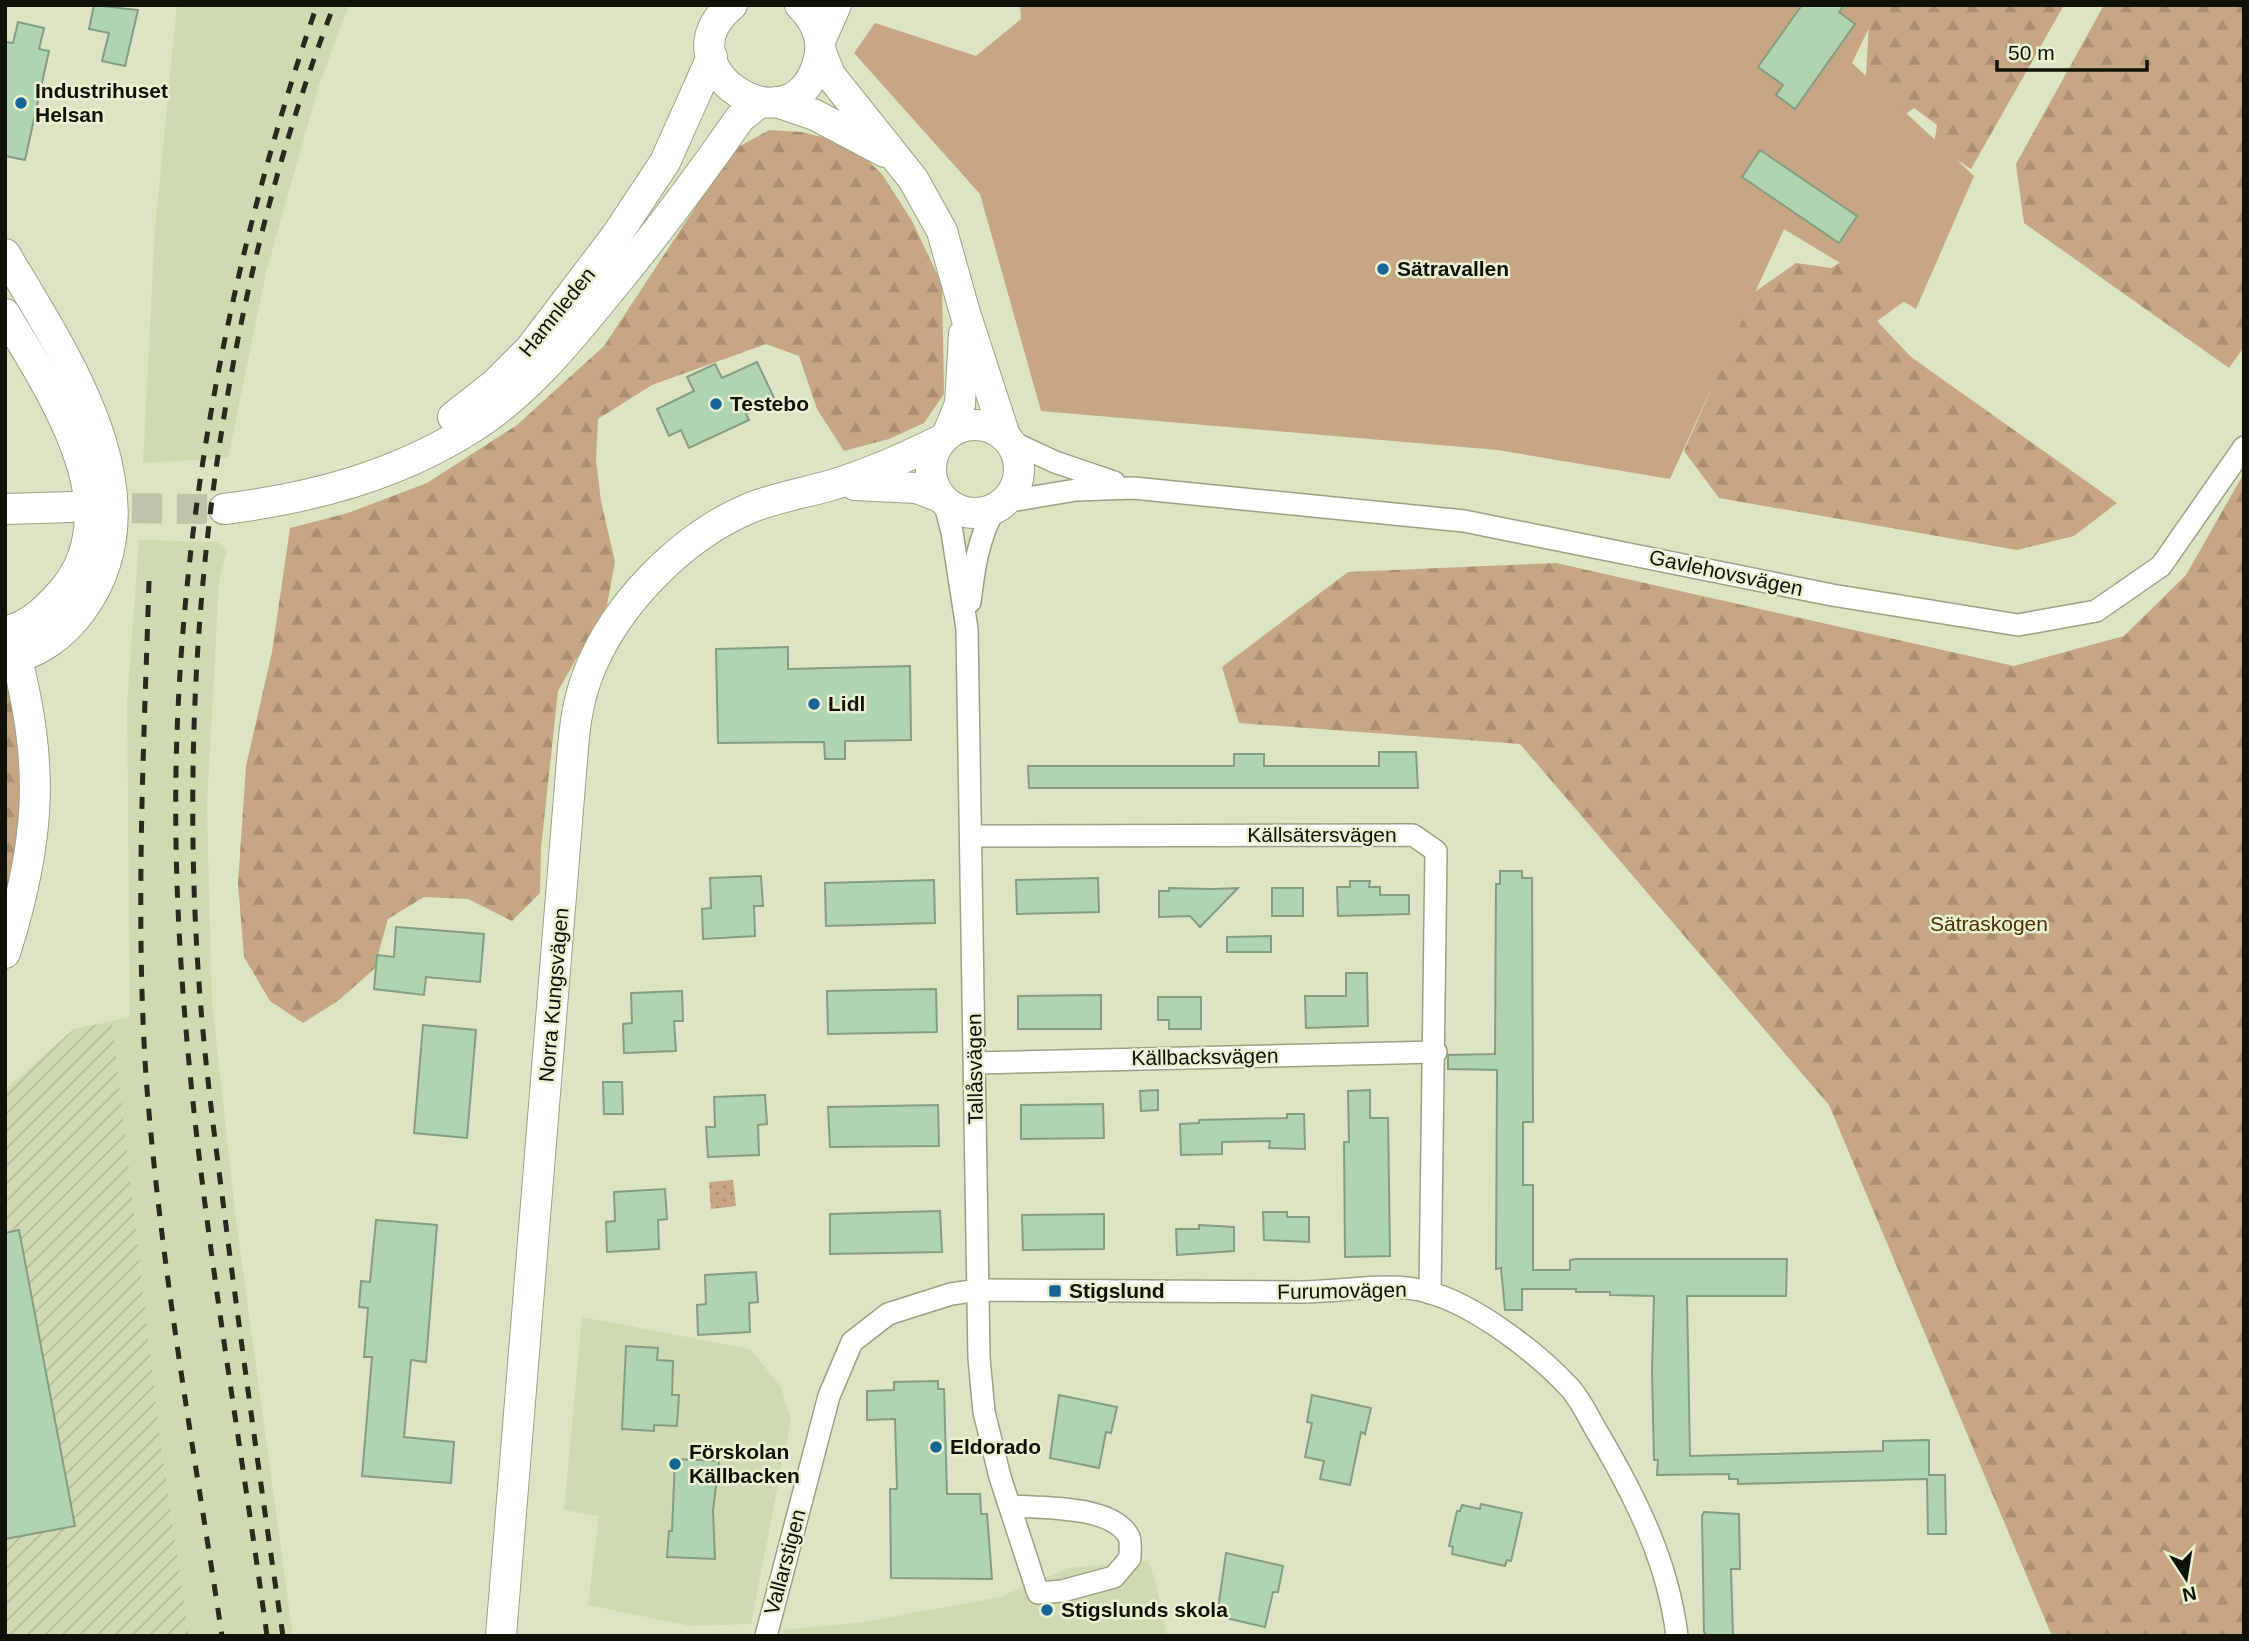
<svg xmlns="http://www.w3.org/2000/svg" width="2249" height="1641" font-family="Arial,sans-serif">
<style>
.built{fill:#d0dab2}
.industrial{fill:url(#industrial-furrows)}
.green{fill:url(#green-dots)}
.forest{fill:url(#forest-firs)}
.pitch{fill:#c6a684}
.building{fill:#b1d4b0;stroke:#859d84;stroke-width:2}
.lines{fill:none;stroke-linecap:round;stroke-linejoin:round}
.secondary-tunnel{stroke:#bdc4a7;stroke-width:30;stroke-dasharray:30 15;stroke-linecap:butt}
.street-casing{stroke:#9aa282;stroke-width:24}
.secondary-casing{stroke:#9aa282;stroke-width:32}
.street{stroke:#fff;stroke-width:21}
.secondary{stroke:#fff;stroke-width:30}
.rail{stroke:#272a1d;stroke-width:5;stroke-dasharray:12 12;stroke-linecap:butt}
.poi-dot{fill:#196497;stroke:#e9f1d0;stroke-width:2.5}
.labels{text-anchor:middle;stroke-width:5;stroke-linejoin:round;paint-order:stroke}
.poi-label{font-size:21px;font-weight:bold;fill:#101207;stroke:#e9f1d0;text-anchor:start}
.street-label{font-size:21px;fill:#101207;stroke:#e9f1d0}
.park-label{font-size:21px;fill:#4c2c00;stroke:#e9f1d0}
</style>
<defs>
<pattern id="industrial-furrows" width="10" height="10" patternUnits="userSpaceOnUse" patternTransform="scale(1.75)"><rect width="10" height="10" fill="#d0dab2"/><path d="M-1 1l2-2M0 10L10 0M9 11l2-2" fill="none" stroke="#b2ba98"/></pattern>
<pattern id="green-dots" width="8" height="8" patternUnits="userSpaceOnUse" patternTransform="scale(1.75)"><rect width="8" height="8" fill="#c6a684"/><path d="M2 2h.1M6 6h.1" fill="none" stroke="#a98e70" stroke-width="1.8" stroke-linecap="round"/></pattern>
<pattern id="forest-firs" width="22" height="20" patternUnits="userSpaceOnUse" patternTransform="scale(1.75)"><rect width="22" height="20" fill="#c6a684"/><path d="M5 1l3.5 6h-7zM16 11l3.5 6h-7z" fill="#a98e70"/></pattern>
</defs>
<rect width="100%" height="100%" fill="#dce4c3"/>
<g class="built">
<path d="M 177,5 L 349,5 L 319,85 L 266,273 L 228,458 L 143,463 L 155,227 Z"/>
<path d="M 139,540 L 217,542 L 227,551 L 219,582 L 207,806 L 212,1002 L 236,1220 L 293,1636 L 189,1636 L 159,1431 L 112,1021 L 130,1017 L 127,703 Z"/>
<path d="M 582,1317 L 750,1349 L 781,1387 L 791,1419 L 751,1624 L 691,1626 L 588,1605 L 599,1516 L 564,1510 Z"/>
<path d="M 1148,1561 L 1155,1580 L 1167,1636 L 783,1636 L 783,1630 L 864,1622 L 1000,1597 L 1068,1568 Z"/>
</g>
<path class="industrial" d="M 112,1021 L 159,1431 L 189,1636 L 5,1636 L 5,1090 L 74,1029 Z"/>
<path class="green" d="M 733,1180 L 736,1206 L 711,1209 L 709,1182 Z"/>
<g class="forest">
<path d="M 1870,5 L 2064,5 L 1971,169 L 1934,145 L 1937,125 L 1914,108 L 1903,116 L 1865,93 Z"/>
<path d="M 2104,5 L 2244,5 L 2244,347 L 2229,368 L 2024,223 L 2016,164 Z"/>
<path d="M 769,130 L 802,132 L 850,144 L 882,174 L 912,221 L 942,284 L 944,394 L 924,423 L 889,439 L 844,451 L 817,409 L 799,356 L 766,344 L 652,385 L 598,419 L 596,460 L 601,501 L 615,562 L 607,605 L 558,691 L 541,848 L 540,893 L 512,921 L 468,899 L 424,897 L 388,919 L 374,969 L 339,1000 L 303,1023 L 270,1001 L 244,957 L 238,883 L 246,766 L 272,652 L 290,528 L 348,513 L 427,483 L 517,425 L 604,346 L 733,150 Z"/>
<path d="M 1880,238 L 1913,295 L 1877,321 L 1911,357 L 2117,503 L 2074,536 L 2017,550 L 1719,498 L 1684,451 L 1710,392 L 1694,382 L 1732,308 L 1796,263 L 1831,268 Z"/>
<path d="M 2244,473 L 2244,1636 L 2052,1636 L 1829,1105 L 1520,744 L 1239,723 L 1222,667 L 1348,572 L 1556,563 L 2014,666 L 2124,636 L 2186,575 Z"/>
<path d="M 5,688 L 16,695 L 27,813 L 5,926 Z"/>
</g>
<path class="pitch" d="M 1020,5 L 1880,5 L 1852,63 L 1974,176 L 1916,309 L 1784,229 L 1670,479 L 1498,450 L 1041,411 L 980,194 L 854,53 L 875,23 L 976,56 L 1021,19 Z"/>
<g class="building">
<path d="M 94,5 L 138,10 L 125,66 L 102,61 L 109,33 L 89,29 Z"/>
<path d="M 1802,5 L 1844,5 L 1839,12 L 1855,24 L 1795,109 L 1776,95 L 1783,85 L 1758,67 Z"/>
<path d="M 18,22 L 44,28 L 39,49 L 49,51 L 25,160 L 5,156 L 5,42 L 13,43 Z"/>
<path d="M 1760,150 L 1857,216 L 1839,243 L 1742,177 Z"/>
<path d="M 757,362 L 775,400 L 746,414 L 749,420 L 689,448 L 681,430 L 669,436 L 657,409 L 694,391 L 687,377 L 715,364 L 722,378 Z"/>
<path d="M 788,647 L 788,669 L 910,666 L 911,740 L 845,741 L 845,759 L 825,759 L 824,742 L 718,743 L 716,649 Z"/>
<path d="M 1379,752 L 1416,752 L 1418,788 L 1029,788 L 1028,766 L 1234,766 L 1234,754 L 1264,754 L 1264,766 L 1379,766 Z"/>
<path d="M 1500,871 L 1522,871 L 1522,878 L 1532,878 L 1533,1122 L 1523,1122 L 1523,1185 L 1533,1185 L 1533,1270 L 1570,1270 L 1570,1260 L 1576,1259 L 1787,1259 L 1786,1296 L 1687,1296 L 1690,1456 L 1883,1451 L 1883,1441 L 1929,1440 L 1929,1475 L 1945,1475 L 1946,1534 L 1928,1534 L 1927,1479 L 1738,1484 L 1738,1479 L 1729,1479 L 1729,1474 L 1657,1475 L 1658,1460 L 1654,1460 L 1652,1371 L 1654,1296 L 1610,1295 L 1610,1292 L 1576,1292 L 1576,1289 L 1522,1289 L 1522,1310 L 1505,1310 L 1501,1268 L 1496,1269 L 1497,1070 L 1448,1069 L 1448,1055 L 1495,1054 L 1496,884 L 1500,884 Z"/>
<path d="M 761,876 L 763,906 L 754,906 L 755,936 L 703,939 L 702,909 L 711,908 L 710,878 Z"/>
<path d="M 1098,878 L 1099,912 L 1017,914 L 1016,880 Z"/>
<path d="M 934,880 L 935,923 L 826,926 L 825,883 Z"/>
<path d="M 1350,881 L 1370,881 L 1369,887 L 1380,887 L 1380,895 L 1409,895 L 1409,914 L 1338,916 L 1337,887 L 1350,887 Z"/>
<path d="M 1169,888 L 1212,889 L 1238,888 L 1200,927 L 1190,916 L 1159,917 L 1159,891 L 1169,891 Z"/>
<rect x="1272" y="888" width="31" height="28"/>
<path d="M 396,927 L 484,934 L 480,982 L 426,977 L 424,995 L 374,989 L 377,955 L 394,957 Z"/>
<path d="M 1271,936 L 1271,952 L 1227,952 L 1227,937 Z"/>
<path d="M 1346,973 L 1367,973 L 1368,1026 L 1306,1028 L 1305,996 L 1346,996 Z"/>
<path d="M 936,989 L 937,1032 L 828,1034 L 827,991 Z"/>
<path d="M 682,991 L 683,1021 L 674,1021 L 676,1051 L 624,1053 L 623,1024 L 632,1023 L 631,993 Z"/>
<path d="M 1101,995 L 1101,1029 L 1018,1029 L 1018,996 Z"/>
<path d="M 1158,997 L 1201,997 L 1201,1029 L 1169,1029 L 1169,1020 L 1158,1020 Z"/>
<path d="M 423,1025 L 476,1030 L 467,1138 L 414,1133 Z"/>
<path d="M 603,1082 L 622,1082 L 623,1114 L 604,1114 Z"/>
<path d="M 1158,1090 L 1158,1110 L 1141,1111 L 1140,1091 Z"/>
<path d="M 1370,1090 L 1370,1118 L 1388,1118 L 1390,1256 L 1345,1257 L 1344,1142 L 1349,1142 L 1348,1091 Z"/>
<path d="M 765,1095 L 767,1124 L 758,1125 L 759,1155 L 708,1157 L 706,1127 L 715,1127 L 714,1097 Z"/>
<path d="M 1103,1104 L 1104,1138 L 1021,1139 L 1021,1105 Z"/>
<path d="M 938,1105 L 939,1146 L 830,1147 L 828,1107 Z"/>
<path d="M 1287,1114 L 1304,1114 L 1305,1149 L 1269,1148 L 1270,1141 L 1222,1142 L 1222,1154 L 1181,1155 L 1180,1124 L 1199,1123 L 1199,1120 L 1287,1118 Z"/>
<path d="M 665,1189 L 667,1219 L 658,1220 L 659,1249 L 607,1252 L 606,1222 L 615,1221 L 614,1192 Z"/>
<path d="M 940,1211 L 942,1252 L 830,1254 L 830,1214 Z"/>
<path d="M 1263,1212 L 1287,1212 L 1287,1217 L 1309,1217 L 1309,1242 L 1264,1240 Z"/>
<path d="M 1104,1214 L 1104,1249 L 1023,1250 L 1022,1215 Z"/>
<path d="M 376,1220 L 437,1225 L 426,1362 L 411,1360 L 404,1437 L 454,1442 L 451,1483 L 362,1476 L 372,1357 L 364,1357 L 368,1308 L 359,1307 L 361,1281 L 370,1282 Z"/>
<path d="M 1199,1225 L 1234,1227 L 1234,1251 L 1177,1255 L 1176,1229 L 1199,1229 Z"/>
<path d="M 19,1230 L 75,1526 L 5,1539 L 5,1233 Z"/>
<path d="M 756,1272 L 758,1302 L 749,1303 L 750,1332 L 698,1335 L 697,1305 L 706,1304 L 705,1275 Z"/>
<path d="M 626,1346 L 658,1348 L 657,1360 L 673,1361 L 672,1395 L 679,1395 L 677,1426 L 654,1425 L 654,1431 L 622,1429 Z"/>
<path d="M 938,1381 L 938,1389 L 944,1389 L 947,1494 L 980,1494 L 981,1514 L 987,1514 L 992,1579 L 891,1578 L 890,1489 L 897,1489 L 895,1419 L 867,1420 L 867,1391 L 894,1390 L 894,1382 Z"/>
<path d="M 1059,1395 L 1117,1407 L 1111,1433 L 1106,1432 L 1099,1468 L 1050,1458 Z"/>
<path d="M 1312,1395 L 1371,1408 L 1365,1434 L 1361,1432 L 1350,1485 L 1320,1479 L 1324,1461 L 1305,1457 L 1312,1423 L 1307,1422 Z"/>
<path d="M 675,1459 L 719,1461 L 713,1511 L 715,1559 L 667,1557 L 669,1531 L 672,1531 Z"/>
<path d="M 1481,1504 L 1522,1513 L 1511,1561 L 1507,1560 L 1505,1566 L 1452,1554 L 1453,1547 L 1449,1546 L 1457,1511 L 1460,1511 L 1462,1505 L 1480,1509 Z"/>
<path d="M 1704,1512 L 1739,1514 L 1740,1569 L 1731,1569 L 1733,1636 L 1707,1636 L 1704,1632 L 1702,1516 Z"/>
<path d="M 1226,1553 L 1283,1566 L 1278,1592 L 1273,1592 L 1265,1627 L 1217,1616 Z"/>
</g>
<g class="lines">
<path class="secondary-tunnel" d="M 87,508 L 224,509"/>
<g class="street-casing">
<g id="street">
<path d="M 1010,441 L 1055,462 L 1114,482"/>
<path d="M 944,501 L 952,532 L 967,629 L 979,1358 L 984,1412 L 1000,1477 L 1038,1593 L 1062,1591 L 1114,1577 L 1130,1558 C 1130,1552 1131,1542 1129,1537 C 1113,1505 1041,1508 1011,1506"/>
<path d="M 1004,502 L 1076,490 L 1133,488 L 1464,521 L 1832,595 L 2018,625 L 2096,611 L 2161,566 L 2244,447"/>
<path d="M 970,602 C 974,568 978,539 995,508"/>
<path d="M 971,836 L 1413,835 L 1436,851 L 1430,1293"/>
<path d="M 975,1063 L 1436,1052"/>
<path d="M 766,1636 L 829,1396 L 852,1342 L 888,1314 L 951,1294 L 979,1290 C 1086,1290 1194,1291 1302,1292 C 1344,1292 1387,1281 1428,1292 C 1475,1305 1535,1351 1568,1386 C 1581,1399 1589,1419 1599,1435 C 1636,1498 1668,1562 1677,1636"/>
</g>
</g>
<g class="secondary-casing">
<g id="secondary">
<path d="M 732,5 C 655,67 796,158 819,58 C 824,38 814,19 800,5"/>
<path d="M 820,41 L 836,5"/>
<path d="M 821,52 L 830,75 L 913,179 L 942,231 L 965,313 L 1005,436"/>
<path d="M 777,102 L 815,115 L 885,152"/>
<path d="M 5,254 C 63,352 163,496 83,608 C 64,635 37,655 5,660"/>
<path d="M 5,314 C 49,389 135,510 61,593 C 45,611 29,626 5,632"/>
<path d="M 453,417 L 495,384 L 530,349 L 616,236 L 665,162 L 712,57"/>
<circle cx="975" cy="469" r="44"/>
<path d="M 948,433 L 960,404 L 964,334"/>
<path d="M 855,485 L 917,488 L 940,497"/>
<path d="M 5,509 L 72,507"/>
<path d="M 224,509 C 312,498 395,476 470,429 C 523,396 563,348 602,300 C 651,241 697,180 740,118 L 759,103"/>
<path d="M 5,953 C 42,837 45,758 12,641"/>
<path d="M 501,1636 L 572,760 C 574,732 577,704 587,677 C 613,606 681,537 750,508 C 777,497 805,493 832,485 C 871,473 905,458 941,440"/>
</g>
</g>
<use href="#street" class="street"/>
<use href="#secondary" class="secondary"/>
<g class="rail">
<path d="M 149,581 C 144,746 135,911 146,1076 C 160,1263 194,1450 222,1636"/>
<path d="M 267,1636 C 228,1349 171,1060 176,770 C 181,510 232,250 317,5"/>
<path d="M 283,1636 C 264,1510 247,1384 230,1257 C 218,1161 204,1065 198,968 C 177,650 218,304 334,5"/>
</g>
</g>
<g class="poi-dot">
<circle cx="21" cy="103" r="7"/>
<circle cx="1383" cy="269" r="7"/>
<circle cx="716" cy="404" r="7"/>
<circle cx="814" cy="704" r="7"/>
<rect x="1048" y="1284" width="14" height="14" rx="3.5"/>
<circle cx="936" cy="1447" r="7"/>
<circle cx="675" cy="1464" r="7"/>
<circle cx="1047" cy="1610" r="7"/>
</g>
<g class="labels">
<g class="poi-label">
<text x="35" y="98">Industrihuset<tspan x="35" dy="24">Helsan</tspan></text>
<text x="1397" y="276">Sätravallen</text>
<text x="730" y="411">Testebo</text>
<text x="828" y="711">Lidl</text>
<text x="1069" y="1298">Stigslund</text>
<text x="950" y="1454">Eldorado</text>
<text x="689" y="1459">Förskolan<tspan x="689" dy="24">Källbacken</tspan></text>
<text x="1061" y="1617">Stigslunds skola</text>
</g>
<g class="street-label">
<text transform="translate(557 312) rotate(-51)" y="7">Hamnleden</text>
<text transform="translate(1726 573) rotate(12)" y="7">Gavlehovsvägen</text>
<text x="1322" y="842">Källsätersvägen</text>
<text transform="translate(554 995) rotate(-85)" y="7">Norra Kungsvägen</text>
<text transform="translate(1205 1057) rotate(-1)" y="7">Källbacksvägen</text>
<text transform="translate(975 1069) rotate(-91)" y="7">Tallåsvägen</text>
<text transform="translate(1342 1291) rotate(-1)" y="7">Furumovägen</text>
<text transform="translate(785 1562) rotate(-75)" y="7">Vallarstigen</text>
</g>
<g class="park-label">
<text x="1989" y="931">Sätraskogen</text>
</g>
</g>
<rect width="2249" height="1641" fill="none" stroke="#101207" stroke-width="14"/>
<g transform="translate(2186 1578) rotate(168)" stroke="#e9f1d0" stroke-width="5" paint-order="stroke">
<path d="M0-5L12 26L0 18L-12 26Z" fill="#101207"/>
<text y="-10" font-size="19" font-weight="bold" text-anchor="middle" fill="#101207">N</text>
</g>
<path d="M1997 60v10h150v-10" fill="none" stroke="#101207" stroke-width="3.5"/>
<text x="2008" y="60" font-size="21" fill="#101207" stroke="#e9f1d0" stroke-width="5" paint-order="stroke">50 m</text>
</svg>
